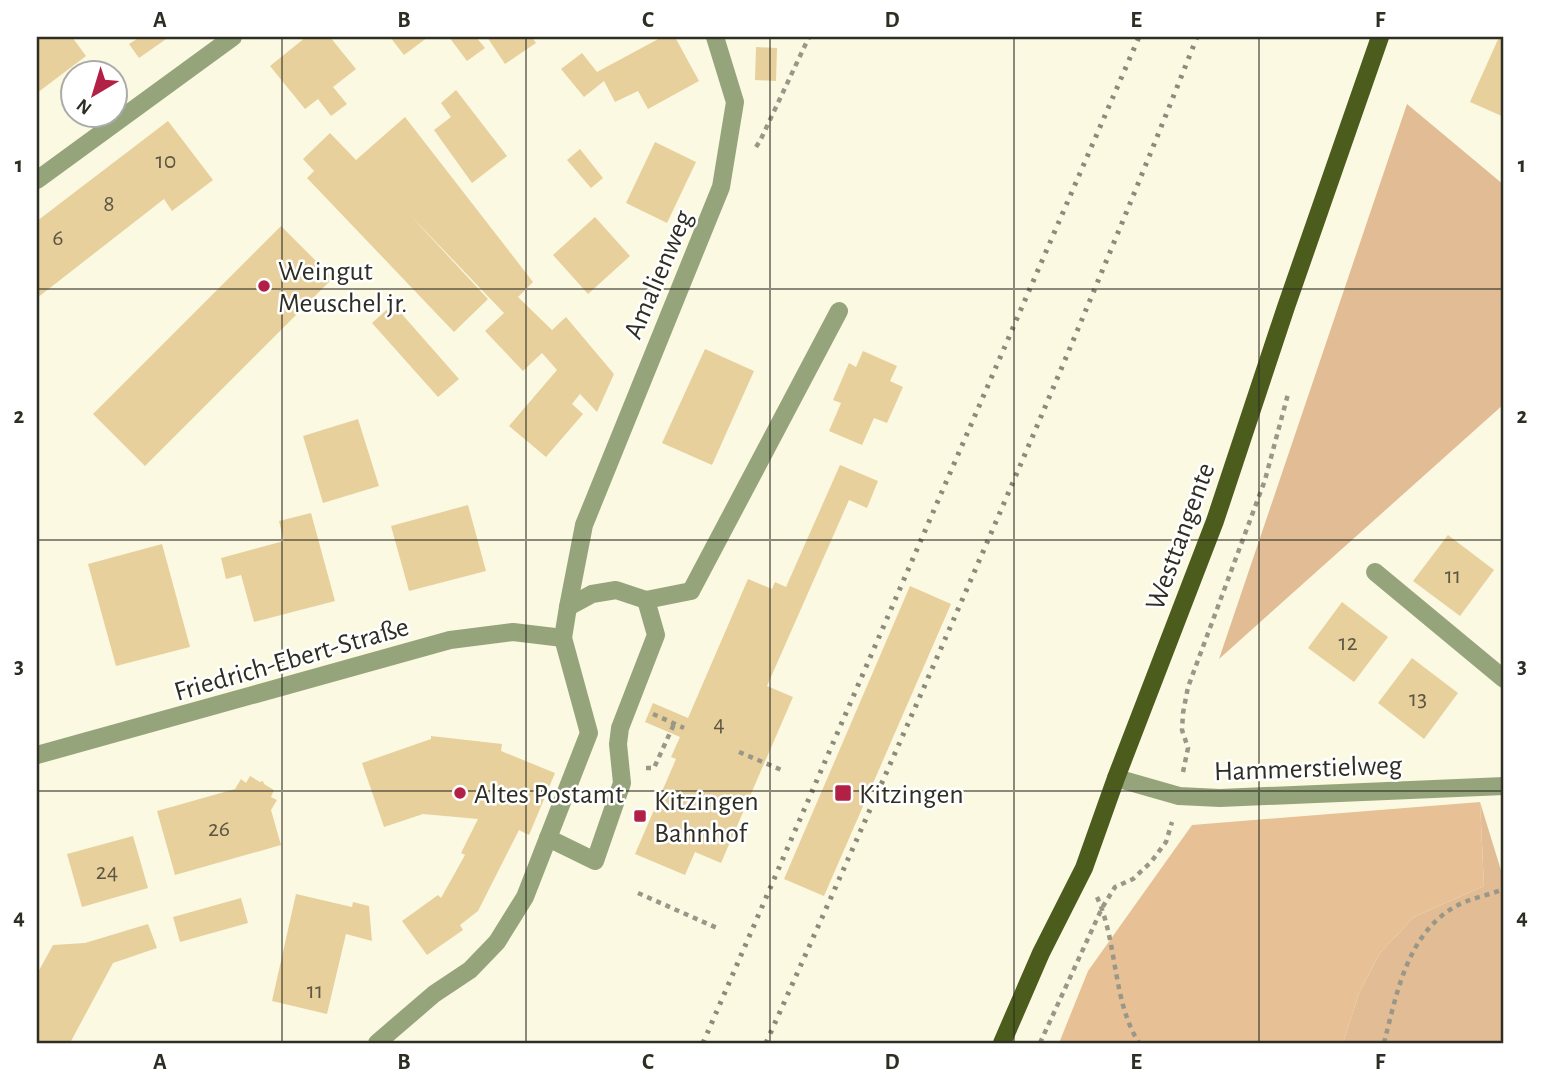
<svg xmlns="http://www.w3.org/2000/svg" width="1541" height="1080" font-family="'Alegreya Sans',sans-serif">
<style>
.green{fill:#e1bc95}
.forest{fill:#e8c096}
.building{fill:#e8d09d}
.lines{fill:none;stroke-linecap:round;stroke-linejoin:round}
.path{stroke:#999888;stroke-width:4.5;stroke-dasharray:5 5;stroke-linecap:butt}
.minor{stroke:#96a47b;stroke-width:18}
.major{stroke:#4b5c1d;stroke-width:18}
.rail{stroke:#8c8b7b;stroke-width:5;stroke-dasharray:3.5 7;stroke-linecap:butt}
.grid{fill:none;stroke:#2e2e25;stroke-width:2;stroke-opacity:0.55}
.poi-dot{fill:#b22046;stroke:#fff;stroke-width:2.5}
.labels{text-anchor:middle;stroke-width:5;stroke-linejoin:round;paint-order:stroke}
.number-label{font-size:24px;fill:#5c5643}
.poi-label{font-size:28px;fill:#2e2e25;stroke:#fff;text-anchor:start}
.street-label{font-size:28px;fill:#2e2e25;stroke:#fff}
.neatline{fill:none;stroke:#2e2e25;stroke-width:2.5}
.grid-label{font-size:23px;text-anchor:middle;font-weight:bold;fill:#2e2e25}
</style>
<rect width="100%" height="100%" fill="#fbf9e2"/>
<g class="green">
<path d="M 1407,104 L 1504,185 L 1504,404 L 1219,659 Z"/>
<path d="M 1480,802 L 1504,880 L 1504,1043 L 1343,1043 L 1359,993 L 1380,953 L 1414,917 L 1484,886 Z"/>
</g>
<path class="forest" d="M 1480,802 L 1484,886 L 1414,917 L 1380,953 L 1359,993 L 1343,1043 L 1059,1043 L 1088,971 L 1192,825 Z"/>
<g class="building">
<path d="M 37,37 L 72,37 L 86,56 L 37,93 Z"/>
<path d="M 140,37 L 169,37 L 139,58 L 129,44 Z"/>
<path d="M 306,37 L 330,37 L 356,69 L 333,87 L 347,104 L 331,116 L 318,99 L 305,109 L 270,66 Z"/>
<path d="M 390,37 L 428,37 L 404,55 Z"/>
<path d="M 449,37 L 476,37 L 485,48 L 467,61 Z"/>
<path d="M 487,37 L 532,37 L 536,43 L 505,64 Z"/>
<path d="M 662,37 L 675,37 L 699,81 L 648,109 L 638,91 L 615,102 L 604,81 L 584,97 L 561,69 L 582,53 L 597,72 Z"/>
<path d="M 1499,37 L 1504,37 L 1504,117 L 1470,102 Z"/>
<path d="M 756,47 L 777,48 L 776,81 L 755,80 Z"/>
<path d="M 456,90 L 507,156 L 472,183 L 434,130 L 451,117 L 441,103 Z"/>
<path d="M 405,117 L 533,282 L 518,297 L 552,330 L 566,317 L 614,374 L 597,412 L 580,394 L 572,404 L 583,414 L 546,457 L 509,426 L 557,370 L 542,353 L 523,371 L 485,331 L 504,313 L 409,214 L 488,299 L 454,332 L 307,178 L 314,171 L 303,159 L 330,133 L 356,160 Z"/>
<path d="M 168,121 L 213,180 L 172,211 L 164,199 L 37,298 L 37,221 Z"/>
<path d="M 655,142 L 696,162 L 667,223 L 626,203 Z"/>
<path d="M 580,149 L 603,178 L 591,188 L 567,160 Z"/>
<path d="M 595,217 L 630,256 L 588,294 L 553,255 Z"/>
<path d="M 281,226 L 333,278 L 145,466 L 93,414 Z"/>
<path d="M 393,304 L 459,379 L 438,397 L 372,323 Z"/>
<path d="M 705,349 L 754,371 L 712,465 L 662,443 Z"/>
<path d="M 863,351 L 897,366 L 890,381 L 903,387 L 887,423 L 874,418 L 862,445 L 829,431 L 841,403 L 833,400 L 849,363 L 856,367 Z"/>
<path d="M 358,419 L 379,486 L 323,503 L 303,436 Z"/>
<path d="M 840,465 L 878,481 L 867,508 L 849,500 L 767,686 L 793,697 L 721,863 L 695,852 L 685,875 L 635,854 L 676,759 L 671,757 L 680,737 L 645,722 L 653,703 L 688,718 L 748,579 L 772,589 L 775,582 L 786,587 Z"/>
<path d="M 468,505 L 486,571 L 409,591 L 391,526 Z"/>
<path d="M 311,513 L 335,601 L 254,622 L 241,575 L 226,579 L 221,558 L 284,541 L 279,521 Z"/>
<path d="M 1448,535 L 1494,570 L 1460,616 L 1413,581 Z"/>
<path d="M 162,544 L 190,647 L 116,666 L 88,564 Z"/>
<path d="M 910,586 L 951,604 L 824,896 L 784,879 Z"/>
<path d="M 1342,602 L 1388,637 L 1354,682 L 1308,648 Z"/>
<path d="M 1412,658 L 1458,693 L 1424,739 L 1378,703 Z"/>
<path d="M 431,736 L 502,744 L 501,751 L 555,773 L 529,835 L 519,830 L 478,911 L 460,925 L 463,930 L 427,955 L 402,921 L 438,895 L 441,898 L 465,855 L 461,853 L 478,819 L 423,814 L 384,827 L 362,763 L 431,739 Z"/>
<path d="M 250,776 L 260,782 L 263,781 L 264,784 L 274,790 L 271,797 L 277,800 L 271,810 L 281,845 L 175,875 L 157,811 L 235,789 L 241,779 L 246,783 Z"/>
<path d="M 133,836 L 148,888 L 82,907 L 67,854 Z"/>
<path d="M 296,894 L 352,907 L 353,902 L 369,906 L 372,941 L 346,934 L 327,1014 L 272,1001 Z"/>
<path d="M 241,898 L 248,923 L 180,942 L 173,917 Z"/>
<path d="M 148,924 L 157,948 L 113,963 L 70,1043 L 37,1043 L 37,974 L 53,945 L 85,943 Z"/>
</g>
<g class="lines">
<g class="path">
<path d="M 756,147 L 760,141 L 809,37"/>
<path d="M 653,714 L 684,728"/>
<path d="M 739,752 L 784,771"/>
<path d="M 646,768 L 654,768 L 674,724"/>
<path d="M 1183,772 L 1188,748 L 1182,730 L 1183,713 L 1188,687 L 1265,480 L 1288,394"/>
<path d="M 638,893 L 717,928"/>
<path d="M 1097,897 C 1118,943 1112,1000 1139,1043"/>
<path d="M 1040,1043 L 1102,908 L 1115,887 L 1133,879 L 1151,862 L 1166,842 L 1172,822"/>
<path d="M 1384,1043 C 1397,993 1407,932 1458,905 C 1472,898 1489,895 1504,889"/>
</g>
<g class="minor">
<path d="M 37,180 L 233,37"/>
<path d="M 1375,572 L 1504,679"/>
<path d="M 568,607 L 592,594 L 616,590 L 646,600 L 691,591 L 839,311"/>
<path d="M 37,755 L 450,640 L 513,632 L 563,638"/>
<path d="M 1116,778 L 1179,796 L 1220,798 L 1504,786"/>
<path d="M 548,838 L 595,861 L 622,783 L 618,744 L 620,728 L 656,635 L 646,600"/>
<path d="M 377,1043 L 434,994 L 470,970 L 497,942 L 525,897 L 589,733 L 563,638 L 568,607 L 584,525 L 721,187 L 735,102 L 715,37"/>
</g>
<path class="major" d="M 1002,1043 L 1041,953 L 1084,868 L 1116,778 L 1215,521 L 1286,307 L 1380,37"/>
<g class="rail">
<path d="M 703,1043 L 1139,37"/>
<path d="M 766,1043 C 915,710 1063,376 1197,37"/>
</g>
</g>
<path class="grid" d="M 282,37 L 282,1043M 526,37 L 526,1043M 770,37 L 770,1043M 1014,37 L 1014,1043M 1259,37 L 1259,1043M 37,289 L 1504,289M 37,540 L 1504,540M 37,791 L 1504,791"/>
<g class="poi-dot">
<circle cx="264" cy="286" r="7"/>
<circle cx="460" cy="793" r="7"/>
<rect x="834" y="784" width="18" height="18" rx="3.5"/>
<rect x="633" y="809" width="14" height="14" rx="3.5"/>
</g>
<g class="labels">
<g class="number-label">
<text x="166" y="168">10</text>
<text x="109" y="211">8</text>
<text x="58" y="245">6</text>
<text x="1453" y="583">11</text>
<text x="1348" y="650">12</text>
<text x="1418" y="706">13</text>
<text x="719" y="731">4</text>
<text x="219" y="836">26</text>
<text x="107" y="879">24</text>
<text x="315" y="998">11</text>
</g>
<g class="poi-label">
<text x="278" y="280">Weingut<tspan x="278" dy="32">Meuschel jr.</tspan></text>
<text x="474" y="803">Altes Postamt</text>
<text x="859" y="803">Kitzingen</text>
<text x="654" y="810">Kitzingen<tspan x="654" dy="32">Bahnhof</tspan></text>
</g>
<g class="street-label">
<text transform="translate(657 274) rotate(-67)" y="10">Amalienweg</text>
<text transform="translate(1179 536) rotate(-70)" y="10">Westtangente</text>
<text transform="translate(291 658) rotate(-16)" y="10">Friedrich-Ebert-Straße</text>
<text transform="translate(1308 767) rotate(-2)" y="10">Hammerstielweg</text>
</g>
</g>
<rect width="1541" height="1080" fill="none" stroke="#ffffff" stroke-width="77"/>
<g transform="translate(94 94) rotate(218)"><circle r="33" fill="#ffffff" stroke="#ababa8" stroke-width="2"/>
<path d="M0-5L12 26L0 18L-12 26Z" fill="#b22046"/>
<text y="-10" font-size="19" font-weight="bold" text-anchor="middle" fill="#2e2e25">N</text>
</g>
<rect x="38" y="38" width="1464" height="1004" class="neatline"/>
<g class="grid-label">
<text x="160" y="27">A</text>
<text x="404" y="27">B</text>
<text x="648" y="27">C</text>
<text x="892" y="27">D</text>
<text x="1136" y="27">E</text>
<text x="1380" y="27">F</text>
<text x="19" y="172">1</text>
<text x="1522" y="172">1</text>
<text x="19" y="423">2</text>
<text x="1522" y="423">2</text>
<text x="19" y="673">3</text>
<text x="1522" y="673">3</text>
<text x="19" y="924">4</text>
<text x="1522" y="924">4</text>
<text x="160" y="1069">A</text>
<text x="404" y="1069">B</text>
<text x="648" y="1069">C</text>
<text x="892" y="1069">D</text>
<text x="1136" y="1069">E</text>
<text x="1380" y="1069">F</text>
</g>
</svg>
